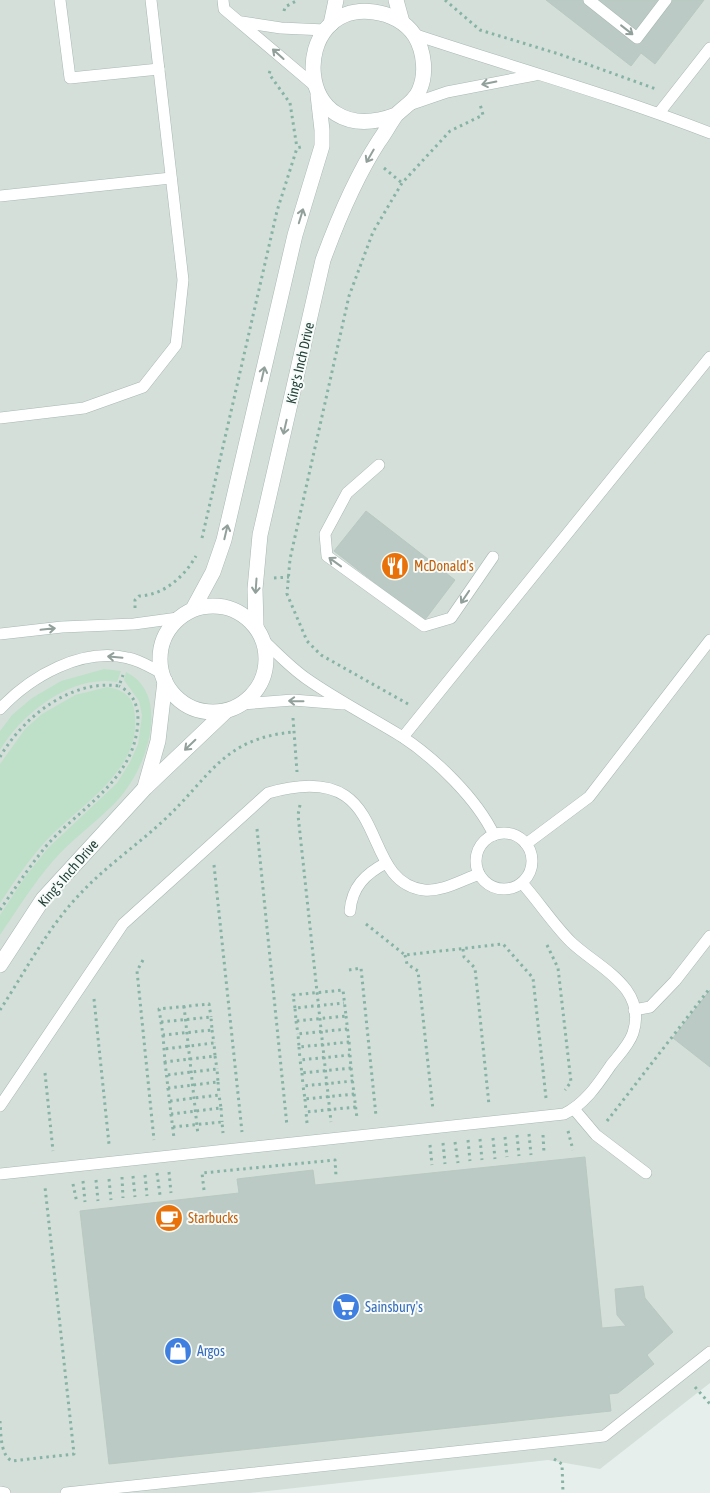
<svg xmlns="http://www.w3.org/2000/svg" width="710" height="1493" font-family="'Asap Condensed',sans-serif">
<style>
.built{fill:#d4dfda}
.green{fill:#bfe0c8}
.building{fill:#bbcac4;stroke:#b8c9c2}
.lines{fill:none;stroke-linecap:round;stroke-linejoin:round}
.service-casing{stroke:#a8b8b2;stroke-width:12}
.tertiary-casing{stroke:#a8b8b2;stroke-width:16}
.path{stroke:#86b3a5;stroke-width:3;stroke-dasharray:2.5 4;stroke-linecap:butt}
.service{stroke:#fff;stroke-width:11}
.tertiary{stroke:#fff;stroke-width:15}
.oneway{stroke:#92a09c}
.labels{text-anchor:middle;stroke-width:4;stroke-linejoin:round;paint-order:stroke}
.street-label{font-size:14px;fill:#24423a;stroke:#f7fbf9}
.food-label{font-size:14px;fill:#c56008;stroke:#f7fbf9;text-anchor:start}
.shop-label{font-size:14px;fill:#366cbe;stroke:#f7fbf9;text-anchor:start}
</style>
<rect width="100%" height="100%" fill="#e6efeb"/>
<path class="built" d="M 0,0 L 710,0 L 710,1383 L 600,1469 L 548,1460 L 249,1493 L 0,1493 Z"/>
<g class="green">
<path d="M 104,669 L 121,671 L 117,682 C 72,674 22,713 0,750 L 0,731 L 12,715 L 32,698 L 61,681 Z"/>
<path d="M 126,672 C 142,680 150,694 151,711 C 154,743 136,782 114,804 C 94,824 71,840 53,861 C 33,884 17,910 0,935 L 0,915 L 25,877 L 48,848 L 117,783 L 130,762 L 138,744 L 142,715 L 139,701 L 124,680 Z"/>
<path d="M 107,687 C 121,689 131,694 134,709 C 146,769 79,805 45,842 C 28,861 14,882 0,903 L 0,764 L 25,729 L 42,714 L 75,695 Z"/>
</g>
<g class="building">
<path d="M 546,0 L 704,0 L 655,64 L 641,53 L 631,66 Z"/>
<path d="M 366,511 L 455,580 L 424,621 L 334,551 Z"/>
<path d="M 710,990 L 710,1067 L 673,1038 Z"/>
<path d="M 585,1157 L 602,1328 L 626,1326 L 617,1315 L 615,1289 L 643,1286 L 645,1298 L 673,1332 L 647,1355 L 654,1364 L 618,1393 L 609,1394 L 611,1411 L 109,1464 L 80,1211 L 239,1193 L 237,1179 L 313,1170 L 315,1185 Z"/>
</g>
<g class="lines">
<g class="service-casing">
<g id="service">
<path d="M 60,0 L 70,78 L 159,69"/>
<path d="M 223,0 L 224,9 L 315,86"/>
<path d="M 589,0 L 637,38 L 666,0"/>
<path d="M 242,22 L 281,28 L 325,30"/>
<path d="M 413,34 C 512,67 613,95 710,133"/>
<path d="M 409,105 L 447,92 L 535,75"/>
<path d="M 659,113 L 710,48"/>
<path d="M 0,196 L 171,178"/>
<path d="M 0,418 L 84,408 L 143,387 L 176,345 L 183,280 L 151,0"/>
<path d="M 379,465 L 347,493 L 325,534 L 327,556 L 424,626 L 451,618 L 493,557"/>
<path d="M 0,634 L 62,627 L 134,624 L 178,618"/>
<path d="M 264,641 C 278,654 291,668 307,679 C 337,700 370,717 401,736 C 435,758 477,799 494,835"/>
<path d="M 242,704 L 293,700 L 343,704"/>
<path d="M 0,709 C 31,676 82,647 128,658 C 139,660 150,667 160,672"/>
<path d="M 403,737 L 710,357"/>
<circle cx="504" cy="861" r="28"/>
<path d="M 526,844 L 589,797 L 710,640"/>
<path d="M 350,911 C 352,887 365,874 386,863"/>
<path d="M 634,1010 L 650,1007 L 675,981 L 710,936"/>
<path d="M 0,1106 L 123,924 L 268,793 C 397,756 354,881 424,890 C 442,892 462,880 479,874"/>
<path d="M 574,1109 L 596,1135 L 646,1173"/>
<path d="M 0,1174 L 564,1114 C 585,1104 598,1084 611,1065 C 618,1056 629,1045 633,1033 C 648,987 597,967 571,942 C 553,924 539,902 522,883"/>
<path d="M 0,1492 L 5,1493"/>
<path d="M 66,1493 L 604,1436 L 710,1352"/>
</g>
</g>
<g class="tertiary-casing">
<g id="tertiary">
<path d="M 396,0 L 402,22"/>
<path d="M 331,24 L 336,0"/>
<circle cx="213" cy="659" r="53"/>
<path d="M 193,609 L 213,572 L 224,540 L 295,235 L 322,146 L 322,130 L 318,95"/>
<path d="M 256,626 L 255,589 L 260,535 L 323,260 C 338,219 355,178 379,141 C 385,133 390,123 396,115 C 404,107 414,102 419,91 C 427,74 424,51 415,36 C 406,22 390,14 374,12 C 288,0 291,154 396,115"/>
<path d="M 145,787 L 158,741 L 165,681"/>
<path d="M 0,965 L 43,899 L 145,788 L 226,711"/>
</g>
</g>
<g class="path">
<path d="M 445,0 L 480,30 L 559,54 L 656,89"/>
<path d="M 284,11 L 285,7 L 298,0"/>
<path d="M 270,71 L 269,74 L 290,103 L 297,148"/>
<path d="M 384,168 L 402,183"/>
<path d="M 202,538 L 277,211 L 297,148 L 301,147"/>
<path d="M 274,578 L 289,577"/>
<path d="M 135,608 L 135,600 L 139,596 C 164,595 184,577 196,556"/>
<path d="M 408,704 L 321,655 L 307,641 L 287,594 L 290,559 L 349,296 L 373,232 L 402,183 L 450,131 L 483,115 L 480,104"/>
<path d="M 293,718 L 297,772"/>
<path d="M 0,757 C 23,717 71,679 119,686 L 123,675"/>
<path d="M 300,805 L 298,815 L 331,1122"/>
<path d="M 257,829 L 287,1126"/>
<path d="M 214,865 L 242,1132"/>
<path d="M 0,910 C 15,888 30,866 47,845 C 82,806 136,779 138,720 C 138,705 133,693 119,686"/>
<path d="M 366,924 L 405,955 L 503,944 L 533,978 L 546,1098"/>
<path d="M 547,945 L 558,968 L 571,1082 L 565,1090"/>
<path d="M 463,949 L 464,957 L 475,968 L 489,1105"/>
<path d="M 405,955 L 407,964 L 418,971 L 433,1110"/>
<path d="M 143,960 L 137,971 L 154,1140"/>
<path d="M 349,970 L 361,968 L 376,1116"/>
<path d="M 94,999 L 109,1144"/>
<path d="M 184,1006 L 198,1135"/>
<path d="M 295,1008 L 293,995 L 343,990 L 346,1016 L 296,1021 L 295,1008 L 344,1003"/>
<path d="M 0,1010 C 25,972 48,927 80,894 C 105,867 136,846 163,821 C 210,778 222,738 294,732"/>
<path d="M 346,1016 L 349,1042 L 299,1047 L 298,1034 L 347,1029"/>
<path d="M 296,1021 L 298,1034"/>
<path d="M 161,1022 L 211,1017 L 212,1030 L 163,1035 L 159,1009 L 209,1004 L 211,1017"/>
<path d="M 212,1030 L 214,1043"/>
<path d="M 163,1035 L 165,1062 L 215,1056 L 214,1043 L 164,1049"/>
<path d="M 349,1042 L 351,1068 L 302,1073 L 300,1060 L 350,1055"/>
<path d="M 299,1047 L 300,1060"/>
<path d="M 215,1056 L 217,1069"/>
<path d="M 165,1062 L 168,1088 L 218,1082 L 217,1069 L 167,1075"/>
<path d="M 351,1068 L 354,1094 L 305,1099 L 303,1086 L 353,1081"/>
<path d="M 45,1073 L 53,1151"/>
<path d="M 302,1073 L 303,1086"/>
<path d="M 218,1082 L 219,1095"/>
<path d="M 168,1088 L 171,1114 L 221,1108 L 219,1095 L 170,1101"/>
<path d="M 354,1094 L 357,1118"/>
<path d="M 305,1099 L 306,1112"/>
<path d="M 221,1108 L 222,1122"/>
<path d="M 171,1114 L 174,1138"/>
<path d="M 607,1121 L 710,988"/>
<path d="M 307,1123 L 306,1112 L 356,1107"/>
<path d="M 173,1127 L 222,1122 L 223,1133"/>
<path d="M 568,1131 L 573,1150"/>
<path d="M 529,1134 L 531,1155"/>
<path d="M 517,1135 L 519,1156"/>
<path d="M 543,1135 L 544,1153"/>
<path d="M 505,1137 L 507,1157"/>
<path d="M 493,1138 L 495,1159"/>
<path d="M 480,1139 L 482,1160"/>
<path d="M 468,1140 L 470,1161"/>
<path d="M 455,1142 L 458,1163"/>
<path d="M 443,1143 L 445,1164"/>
<path d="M 430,1145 L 432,1165"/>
<path d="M 169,1172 L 171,1193"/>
<path d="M 157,1173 L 160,1195"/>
<path d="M 145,1175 L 147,1196"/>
<path d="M 133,1176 L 135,1197"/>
<path d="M 122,1177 L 123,1198"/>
<path d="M 109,1179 L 111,1200"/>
<path d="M 96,1180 L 98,1201"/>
<path d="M 83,1181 L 85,1202"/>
<path d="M 73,1184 L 77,1203"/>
<path d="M 204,1190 L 202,1173 L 335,1160 L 336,1176"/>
<path d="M 695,1387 L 710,1404"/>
<path d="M 0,1421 C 1,1433 0,1455 12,1461 L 74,1454 L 45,1187"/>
<path d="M 554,1459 L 562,1464 L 563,1493"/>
</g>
<use href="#service" class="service"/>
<use href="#tertiary" class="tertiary"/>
</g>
<defs><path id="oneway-shaft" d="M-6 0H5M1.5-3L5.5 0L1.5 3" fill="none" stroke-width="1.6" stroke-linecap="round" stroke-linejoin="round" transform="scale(1.25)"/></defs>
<g class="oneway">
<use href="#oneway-shaft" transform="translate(627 30) rotate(38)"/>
<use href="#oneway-shaft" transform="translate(278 54) rotate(-138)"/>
<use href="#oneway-shaft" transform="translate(489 83) rotate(169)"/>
<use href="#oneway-shaft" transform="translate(370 156) rotate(120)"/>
<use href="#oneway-shaft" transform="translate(301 216) rotate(-73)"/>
<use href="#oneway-shaft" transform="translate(263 374) rotate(-77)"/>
<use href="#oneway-shaft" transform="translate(285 427) rotate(103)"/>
<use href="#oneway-shaft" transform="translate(226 532) rotate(-77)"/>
<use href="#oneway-shaft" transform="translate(335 562) rotate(-144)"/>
<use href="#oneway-shaft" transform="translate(256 586) rotate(94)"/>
<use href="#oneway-shaft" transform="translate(465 597) rotate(124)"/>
<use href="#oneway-shaft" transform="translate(48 629) rotate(-6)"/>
<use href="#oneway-shaft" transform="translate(115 657) rotate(-175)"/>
<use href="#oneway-shaft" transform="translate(296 701) rotate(-179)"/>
<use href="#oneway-shaft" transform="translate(190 745) rotate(136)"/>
</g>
<defs>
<g id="restaurant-disc" transform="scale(1.4375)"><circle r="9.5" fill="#e8710a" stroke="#f7fbf9"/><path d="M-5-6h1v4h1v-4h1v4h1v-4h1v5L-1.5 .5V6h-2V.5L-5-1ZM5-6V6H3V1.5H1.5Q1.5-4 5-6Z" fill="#fff"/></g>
<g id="cafe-disc" transform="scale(1.4375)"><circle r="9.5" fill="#e8710a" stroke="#f7fbf9"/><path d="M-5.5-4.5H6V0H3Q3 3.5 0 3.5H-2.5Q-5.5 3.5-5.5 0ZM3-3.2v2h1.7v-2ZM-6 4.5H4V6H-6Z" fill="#fff"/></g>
<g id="supermarket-disc" transform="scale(1.4375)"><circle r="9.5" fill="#3f7fe0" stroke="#f7fbf9"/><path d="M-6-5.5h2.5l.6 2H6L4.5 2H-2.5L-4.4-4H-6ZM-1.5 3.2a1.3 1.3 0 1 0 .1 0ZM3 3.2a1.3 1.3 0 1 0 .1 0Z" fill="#fff"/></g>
<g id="shop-disc" transform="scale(1.4375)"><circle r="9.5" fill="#3f7fe0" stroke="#f7fbf9"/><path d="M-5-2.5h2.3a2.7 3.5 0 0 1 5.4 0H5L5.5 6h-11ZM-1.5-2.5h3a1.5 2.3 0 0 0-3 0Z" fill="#fff"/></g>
</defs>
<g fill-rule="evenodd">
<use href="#restaurant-disc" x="395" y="566"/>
<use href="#cafe-disc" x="169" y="1218"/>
<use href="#supermarket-disc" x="346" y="1307"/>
<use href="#shop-disc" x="178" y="1351"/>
</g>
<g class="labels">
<g class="street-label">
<text transform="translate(300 363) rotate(-77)" y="5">King's Inch Drive</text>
<text transform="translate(68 873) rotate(-49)" y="5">King's Inch Drive</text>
</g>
<g class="food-label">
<text x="414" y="571">McDonald's</text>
<text x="188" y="1223">Starbucks</text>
</g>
<g class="shop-label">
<text x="365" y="1312">Sainsbury's</text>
<text x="197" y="1356">Argos</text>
</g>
</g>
</svg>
